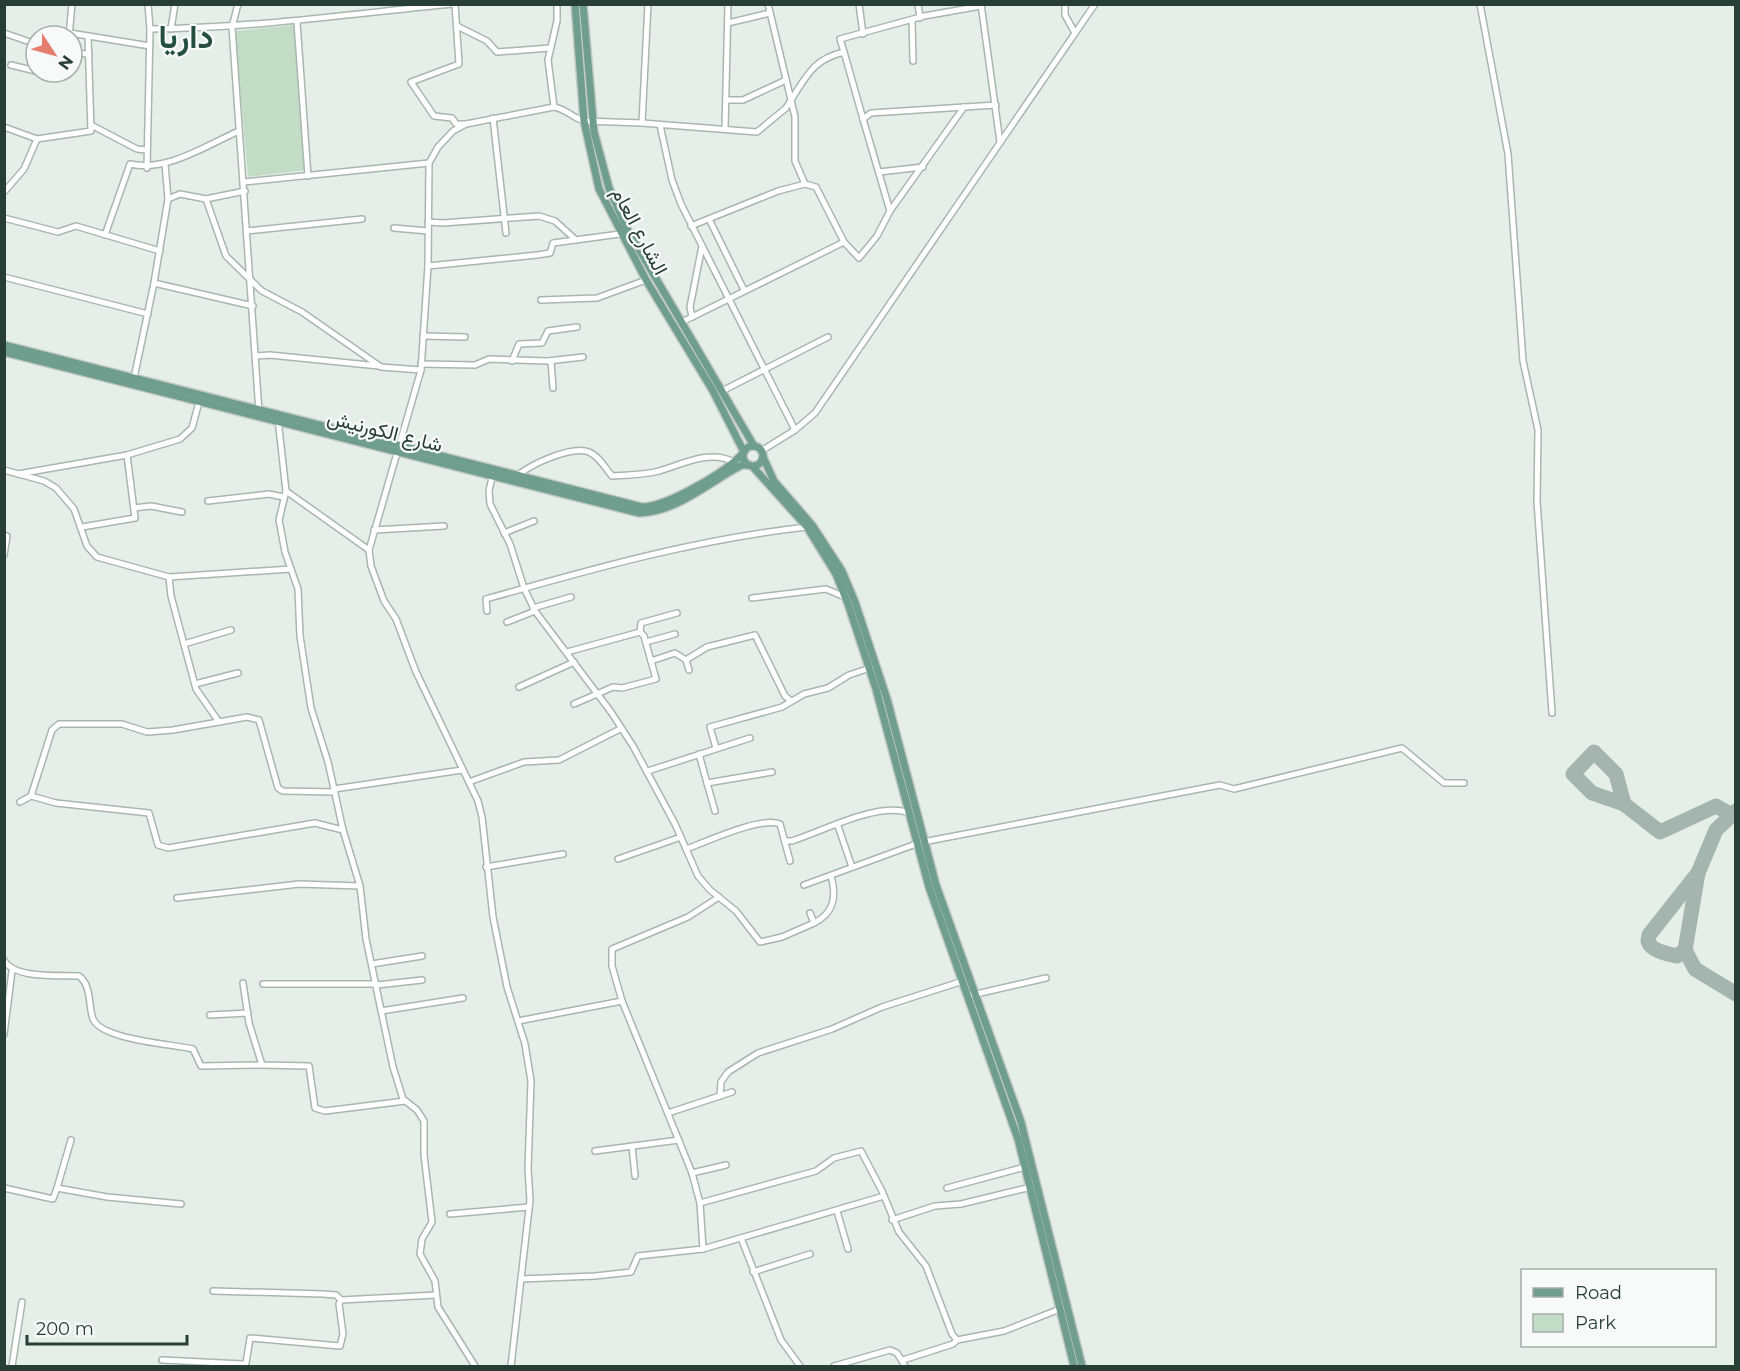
<svg xmlns="http://www.w3.org/2000/svg" width="1740" height="1371" font-family="Montserrat,Vazirmatn,sans-serif">
<style>
.green{fill:#c2dcc6}
.lines{fill:none;stroke-linecap:round;stroke-linejoin:round}
.taxiway{stroke:#a4b4ae;stroke-width:15}
.minor-casing{stroke:#a9b6b0;stroke-width:8}
.major-casing{stroke:#c3c9c7;stroke-width:10}
.minor{stroke:#fff;stroke-width:5}
.major{stroke:#6f9e8e;stroke-width:7}
.labels{text-anchor:middle;stroke-width:4.5;stroke-linejoin:round;paint-order:stroke}
.street-label{font-size:20px;fill:#273e36;stroke:#f7faf8}
.town-label{font-size:32px;font-weight:bold;fill:#244f40;stroke:#f7faf8}
</style>
<rect width="100%" height="100%" fill="#e6eeea"/>
<path class="green" d="M 295,25 L 306,170 L 248,177 L 235,31 Z"/>
<g class="lines">
<g class="taxiway">
<path d="M 1594,752 L 1616,774 L 1624,804 L 1592,793 L 1573,774 Z"/>
<path d="M 1624,804 L 1660,832 L 1716,806 L 1730,814"/>
<path d="M 1736,811 L 1716,830 L 1698,873 L 1685,950 L 1695,969 L 1736,994"/>
<path d="M 1685,950 L 1677,956 C 1667,954 1651,951 1648,941 L 1649,935 L 1698,873"/>
</g>
<g class="minor-casing">
<g id="minor">
<path d="M 238,4 L 232,27 L 259,412"/>
<path d="M 455,4 L 459,64 L 411,82 L 434,116 L 452,118 L 456,124 L 464,124"/>
<path d="M 859,4 L 863,34"/>
<path d="M 918,4 L 920,18"/>
<path d="M 981,4 L 1000,142"/>
<path d="M 1065,4 L 1065,15 L 1075,33"/>
<path d="M 1480,4 L 1508,154 L 1523,361 L 1538,430 L 1537,501 L 1552,713"/>
<path d="M 981,6 L 924,16 L 840,39 L 844,52 C 814,59 807,75 791,100 L 795,117 L 795,161 L 805,184 L 816,187 L 844,242 L 859,258 L 877,236 L 890,211 L 863,119 L 871,113 L 996,105"/>
<path d="M 912,20 L 913,61"/>
<path d="M 297,22 L 308,176"/>
<path d="M 728,23 L 770,13"/>
<path d="M 457,26 L 487,41 L 497,52 L 550,48"/>
<path d="M 150,29 C 251,28 351,14 452,4"/>
<path d="M 171,29 L 175,4"/>
<path d="M 4,33 L 36,44"/>
<path d="M 70,33 L 150,46"/>
<path d="M 69,36 L 72,4"/>
<path d="M 844,52 L 863,119"/>
<path d="M 72,53 L 89,54"/>
<path d="M 11,65 L 40,72"/>
<path d="M 727,100 L 743,100 L 786,80"/>
<path d="M 554,107 L 548,60 L 557,21 L 557,4"/>
<path d="M 493,118 L 506,233"/>
<path d="M 642,123 L 648,4"/>
<path d="M 91,125 L 137,149 L 147,150"/>
<path d="M 660,125 L 672,180 L 681,204 L 795,430"/>
<path d="M 4,127 L 37,139 L 91,131 L 88,37"/>
<path d="M 725,129 L 728,4"/>
<path d="M 165,164 L 168,199 L 180,194 L 206,199 L 245,191"/>
<path d="M 147,168 L 150,29 L 148,4"/>
<path d="M 879,172 L 923,167"/>
<path d="M 244,182 L 429,163"/>
<path d="M 4,192 L 24,169 L 37,139"/>
<path d="M 206,199 L 226,256 L 262,291 L 302,312 L 381,367 L 421,370"/>
<path d="M 890,211 L 964,107"/>
<path d="M 4,218 L 58,232 L 76,226 L 160,251"/>
<path d="M 709,219 L 744,290"/>
<path d="M 428,222 L 443,223 L 539,216 L 555,221 L 576,240"/>
<path d="M 691,226 L 778,191 L 805,184"/>
<path d="M 394,228 L 428,231"/>
<path d="M 247,231 L 362,219"/>
<path d="M 105,235 L 130,164 C 167,172 205,146 239,131"/>
<path d="M 428,266 L 537,255 L 550,253 L 553,243 L 620,234"/>
<path d="M 4,277 L 148,314"/>
<path d="M 154,283 L 253,306"/>
<path d="M 541,300 L 597,298 L 646,280"/>
<path d="M 692,317 L 690,307 L 702,246"/>
<path d="M 682,322 L 844,242"/>
<path d="M 423,336 L 465,337"/>
<path d="M 256,356 L 270,355 L 379,366"/>
<path d="M 512,361 L 519,344 L 542,343 L 548,331 L 577,327"/>
<path d="M 551,361 L 553,388"/>
<path d="M 421,364 L 475,365 L 489,359 L 548,361 L 583,357"/>
<path d="M 134,378 L 154,283 L 168,199"/>
<path d="M 722,391 L 828,337"/>
<path d="M 278,419 L 286,491 L 369,550 L 371,566 L 384,601 L 396,619 L 416,672 L 478,801 L 482,817 L 493,917 L 507,987 L 525,1044 L 531,1081 L 528,1169 L 530,1200 L 511,1366"/>
<path d="M 761,451 L 795,430 L 815,413 L 1095,4"/>
<path d="M 4,470 L 44,481 L 56,488 L 74,509 L 87,546 L 97,557 L 169,577 L 291,569"/>
<path d="M 18,474 L 127,455 L 180,439 L 192,428 L 199,402"/>
<path d="M 493,474 L 489,490 L 490,504 L 510,544 L 524,588 L 535,611 L 611,712 L 633,746 L 675,824 L 698,876 L 710,890 L 736,911 L 760,942 L 782,937 L 814,923 L 810,913"/>
<path d="M 518,475 C 532,464 572,445 589,452 C 600,457 605,468 612,476 C 627,475 644,475 659,471 C 683,464 710,449 734,462"/>
<path d="M 286,491 L 279,520 L 285,552 L 298,589 L 300,636 L 311,708 L 328,762 L 343,830 L 360,886 L 366,939 L 393,1067 L 403,1099 L 417,1110 L 424,1121 L 424,1155 L 432,1222 L 422,1239 L 420,1254 L 435,1281 L 438,1307 L 475,1366"/>
<path d="M 208,501 L 269,494 L 283,497"/>
<path d="M 134,508 L 151,506 L 182,512"/>
<path d="M 82,527 L 135,518 L 127,455"/>
<path d="M 374,530 L 444,526"/>
<path d="M 504,533 L 534,521"/>
<path d="M 4,535 L 7,536 L 4,555"/>
<path d="M 369,550 L 421,370 L 428,266 L 429,163 L 438,147 L 453,131 L 466,124 L 554,107 C 566,109 573,118 584,121 L 642,123 L 757,132 L 786,108 L 791,100 L 768,4"/>
<path d="M 169,577 L 171,596 L 196,689 L 219,722"/>
<path d="M 752,598 L 826,589 L 845,597"/>
<path d="M 533,608 L 571,597"/>
<path d="M 487,611 L 486,599 C 592,569 697,539 807,527"/>
<path d="M 507,622 L 535,611"/>
<path d="M 640,632 L 641,623 L 677,613"/>
<path d="M 646,642 L 675,634"/>
<path d="M 184,644 L 231,630"/>
<path d="M 567,652 L 640,632 L 644,636 L 651,661 L 675,653 L 686,660 L 707,647 L 755,635 L 785,696 L 791,701"/>
<path d="M 686,660 L 689,670"/>
<path d="M 195,684 L 238,673"/>
<path d="M 519,687 L 574,662"/>
<path d="M 574,704 L 613,687 L 622,688 L 656,679 L 651,661"/>
<path d="M 716,748 L 710,727 L 782,707 L 804,694 L 828,688 L 849,675 L 870,668"/>
<path d="M 699,754 L 707,783 L 772,772"/>
<path d="M 648,771 L 750,738"/>
<path d="M 469,782 L 524,762 L 559,760 L 620,729"/>
<path d="M 707,783 L 715,811"/>
<path d="M 334,789 L 462,770"/>
<path d="M 31,796 L 52,730 L 59,724 L 122,724 L 147,732 L 173,730 L 247,717 L 259,720 L 278,788 L 283,791 L 335,792"/>
<path d="M 20,802 L 31,796 L 56,803 L 149,813 L 158,845 L 168,848 L 315,823 L 343,830"/>
<path d="M 838,826 L 852,867"/>
<path d="M 786,841 L 792,841 C 823,831 875,803 907,812"/>
<path d="M 923,842 L 1220,785 L 1234,789 L 1402,748 L 1444,783 L 1464,783"/>
<path d="M 686,849 C 706,842 761,816 780,824 L 790,861"/>
<path d="M 618,859 L 681,837"/>
<path d="M 486,867 L 563,854"/>
<path d="M 804,885 L 916,844"/>
<path d="M 177,898 L 299,884 L 360,886"/>
<path d="M 814,923 C 834,913 837,897 831,876"/>
<path d="M 4,960 C 14,979 59,975 79,976 C 92,986 88,1005 93,1019 C 102,1040 172,1044 193,1049 L 201,1066 L 262,1065"/>
<path d="M 372,964 L 422,956"/>
<path d="M 243,983 L 249,1023 L 262,1065 L 309,1066 L 315,1108 L 325,1111 L 405,1101"/>
<path d="M 263,984 L 377,984"/>
<path d="M 377,985 L 422,980"/>
<path d="M 972,995 L 1046,978"/>
<path d="M 381,1011 L 463,998"/>
<path d="M 210,1015 L 248,1013"/>
<path d="M 518,1021 L 622,1001"/>
<path d="M 4,1034 L 12,971"/>
<path d="M 720,1096 L 721,1082 L 728,1072 L 758,1053 L 832,1029 L 882,1007 L 963,981"/>
<path d="M 668,1113 L 732,1092"/>
<path d="M 632,1146 L 635,1176"/>
<path d="M 595,1151 L 679,1140"/>
<path d="M 692,1173 L 726,1165"/>
<path d="M 4,1188 L 53,1199 L 57,1188 L 107,1197 L 181,1204"/>
<path d="M 57,1188 L 71,1140"/>
<path d="M 947,1188 L 1025,1167"/>
<path d="M 700,1203 L 816,1171 L 834,1158 L 861,1151 L 882,1191 L 899,1232 L 926,1266 L 952,1334 L 957,1340"/>
<path d="M 837,1211 L 848,1249"/>
<path d="M 450,1214 L 529,1207"/>
<path d="M 892,1220 L 935,1206 L 961,1204 L 1031,1187"/>
<path d="M 741,1238 L 781,1340 L 800,1366"/>
<path d="M 703,1249 L 884,1196"/>
<path d="M 753,1272 L 810,1254"/>
<path d="M 521,1279 L 595,1276 L 631,1272 L 638,1256 L 703,1249 L 700,1203 L 692,1173 L 622,1001 L 612,966 L 612,949 L 688,917 L 719,897"/>
<path d="M 213,1291 L 323,1294 L 336,1295 L 341,1300"/>
<path d="M 162,1360 L 243,1364 L 246,1363 L 250,1338 L 340,1346 L 343,1334 L 339,1304 L 341,1300 L 436,1295"/>
<path d="M 903,1360 L 953,1344 L 957,1340 L 1004,1331 L 1060,1309"/>
<path d="M 12,1366 L 22,1302"/>
<path d="M 834,1366 L 890,1350 L 897,1353 L 905,1366"/>
</g>
</g>
<g class="major-casing">
<g id="major">
<path d="M 575,4 L 584,121 L 599,189 L 646,280 L 713,391 L 744,452"/>
<path d="M 583,4 L 594,132 L 609,188 L 627,229 L 754,446"/>
<path d="M 4,345 L 642,507 C 666,507 727,472 743,453"/>
<path d="M 4,352 L 639,513 C 677,512 709,482 742,465 L 749,465"/>
<circle cx="753" cy="456" r="10"/>
<path d="M 763,457 L 774,481 L 812,525 L 842,571 L 855,602 L 887,699 L 936,885 L 1021,1122 L 1082,1366"/>
<path d="M 753,467 L 807,527 L 836,574 L 848,604 L 876,689 L 929,887 L 1018,1139 L 1074,1366"/>
</g>
</g>
<use href="#minor" class="minor"/>
<use href="#major" class="major"/>
</g>
<g class="labels">
<g class="street-label">
<text transform="translate(640 231) rotate(62)" y="7">الشارع العام</text>
<text transform="translate(385 431) rotate(14)" y="7">شارع الكورنيش</text>
</g>
<g class="town-label">
<text x="186" y="48">داريا</text>
</g>
</g>
<rect width="1740" height="1371" fill="none" stroke="#273e36" stroke-width="12"/>
<rect x="1521" y="1269" width="195" height="78" fill="#f7faf8" stroke="#a4afaa" stroke-width="1.5"/>
<rect x="1533" y="1288" width="30" height="9" fill="#6f9e8e" stroke="#a4afaa" stroke-width="1.5"/>
<text x="1575" y="1299" font-size="18" fill="#273e36">Road</text>
<rect x="1533" y="1314" width="30" height="18" fill="#c2dcc6" stroke="#a4afaa" stroke-width="1.5"/>
<text x="1575" y="1329" font-size="18" fill="#273e36">Park</text>
<g transform="translate(54 54) rotate(126)"><circle r="28" fill="#f7faf8" stroke="#a4afaa" stroke-width="1.5"/>
<path d="M0-4.5L10 22L0 15L-10 22Z" fill="#e57f6d"/>
<text y="-9" font-size="16" font-weight="bold" text-anchor="middle" fill="#273e36">N</text>
</g>
<path d="M27 1335v9h160v-9" fill="none" stroke="#273e36" stroke-width="3"/>
<text x="36" y="1335" font-size="18" fill="#273e36" stroke="#f7faf8" stroke-width="4.5" paint-order="stroke">200 m</text>
</svg>
